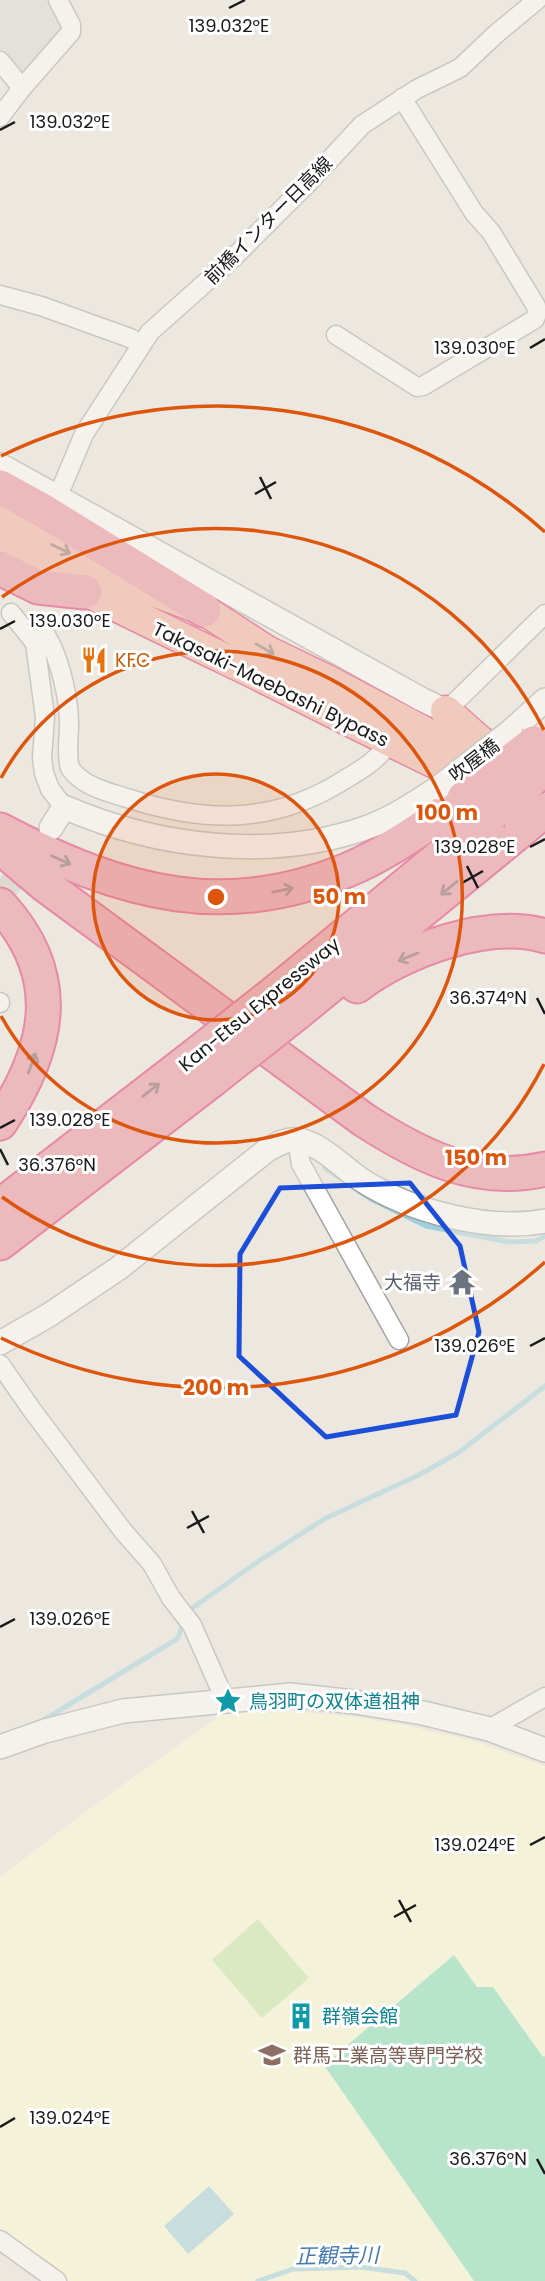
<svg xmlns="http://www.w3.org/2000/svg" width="545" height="2281" font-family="Poppins,'Noto Sans JP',sans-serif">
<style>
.residential{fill:#d9d7d7}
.education{fill:#fffed6}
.grass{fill:#c6eba1}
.pitch{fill:#78e1b7}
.water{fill:#9cd0dd}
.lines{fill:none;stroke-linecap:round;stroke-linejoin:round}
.stream{stroke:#9cd0dd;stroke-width:5}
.tertiary-tunnel{stroke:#cdc9c1;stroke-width:23;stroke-dasharray:23 11;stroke-linecap:butt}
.minor-casing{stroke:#a1a1a1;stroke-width:21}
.tertiary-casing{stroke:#a1a1a1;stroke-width:26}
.trunk-casing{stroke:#dc1b60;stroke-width:33}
.motorway-casing{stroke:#dc1b60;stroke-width:37}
.minor{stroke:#fff;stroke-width:18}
.tertiary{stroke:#fff;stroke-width:23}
.trunk{stroke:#f4a894;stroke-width:30}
.motorway{stroke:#ea8196;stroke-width:33}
.tertiary-bridge-casing{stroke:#a1a1a1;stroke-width:26;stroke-linecap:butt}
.motorway-bridge-casing{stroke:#dc1b60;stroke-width:37;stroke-linecap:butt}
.tertiary-bridge{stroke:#fff;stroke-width:23}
.motorway-bridge{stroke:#ea8196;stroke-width:33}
.oneway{stroke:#876157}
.oneway2{stroke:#784852}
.marked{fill:none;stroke:#1d4ed8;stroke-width:5;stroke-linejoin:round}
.ticks{fill:none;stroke:#1a1a1a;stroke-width:2.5}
.ring{fill:none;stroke:#de560d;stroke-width:3.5}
.labels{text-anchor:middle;stroke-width:6;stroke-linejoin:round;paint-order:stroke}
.street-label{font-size:19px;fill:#1a1a1a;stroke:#fff}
.food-label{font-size:19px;fill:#c56008;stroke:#fff;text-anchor:start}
.worship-label{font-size:19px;fill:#5b616d;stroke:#fff;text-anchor:end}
.culture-label{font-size:19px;fill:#0d838f;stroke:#fff;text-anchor:start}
.education-label{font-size:19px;fill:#785e54;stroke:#fff;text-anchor:start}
.water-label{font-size:21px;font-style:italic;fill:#447aad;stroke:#fff}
.ticks-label{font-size:18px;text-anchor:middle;fill:#1a1a1a;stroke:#fff;stroke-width:6;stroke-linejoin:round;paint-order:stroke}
.centre{fill:#de560d;stroke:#fff;stroke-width:3.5}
.ring-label{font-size:21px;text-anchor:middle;font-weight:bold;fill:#de560d;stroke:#fff;stroke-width:6;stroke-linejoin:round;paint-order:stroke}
</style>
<rect width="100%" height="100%" fill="#ede8df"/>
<path class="residential" d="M 0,0 L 51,0 L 63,23 L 64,33 L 24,76 L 20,76 L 0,50 Z"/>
<path class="education" d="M 228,1710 L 278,1710 L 349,1716 L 404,1725 L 474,1741 L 545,1766 L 545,2281 L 67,2281 L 0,2232 L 0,1877 L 85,1812 Z"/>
<path class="grass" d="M 258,1919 L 309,1978 L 262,2018 L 212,1960 Z"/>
<path class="pitch" d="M 454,1955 L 477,1987 L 493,1987 L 543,2057 L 545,2056 L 545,2281 L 474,2281 L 324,2065 Z"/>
<path class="water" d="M 209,2186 L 234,2214 L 188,2254 L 164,2226 Z"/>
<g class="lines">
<g class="stream">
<path d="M 325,1168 L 343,1180"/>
<path d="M 360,1192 L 371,1199 L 426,1226 L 509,1242 L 536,1241 L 545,1236"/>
<path d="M 42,1721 L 177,1639 C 185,1627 178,1622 191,1609 L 263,1558 L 326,1518 L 417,1476 L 458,1453 L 545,1386"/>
<path d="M 258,2281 L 293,2269 L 360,2267 L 405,2273 L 415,2281"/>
</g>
<path class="tertiary-tunnel" d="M 0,898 L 31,856"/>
<g class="minor-casing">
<g id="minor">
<path d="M 0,61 L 22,88"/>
<path d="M 0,117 L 22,88 L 71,32 L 71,25 L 58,0"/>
<path d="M 0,295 L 41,306 L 130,338 L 141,344"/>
<path d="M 336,335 L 417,387 L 423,386 L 535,319 L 537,313 L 536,306 L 491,232 L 474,213 L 402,98"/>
<path d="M 58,496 L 84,434 L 150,332 L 232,259 L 309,182 L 362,125 L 417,89 L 460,68 L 496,34 L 537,0"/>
<path d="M 11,613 L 35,643 L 45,717 L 42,758 L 44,773 L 50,789 L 64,807"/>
<path d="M 35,643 L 40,637 L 47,637 C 60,659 69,698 69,724 C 69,738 66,754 70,768 C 82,786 107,792 127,798 C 204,823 273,825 344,780 C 361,770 378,760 389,743"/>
<path d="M 446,711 L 545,614"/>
<path d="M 0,1002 L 0,1003"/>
<path d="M 297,1140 L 301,1164 L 399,1340"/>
<path d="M 0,1364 L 32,1410 L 123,1531 L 152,1564 L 171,1598 L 192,1625 L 225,1700"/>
<path d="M 489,1729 L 545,1697"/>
<path d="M 0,2240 L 57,2281"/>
</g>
</g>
<g class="tertiary-casing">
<g id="tertiary">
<path d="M 0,465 L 421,699 L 446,711"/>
<path d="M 511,731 L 545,700"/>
<path d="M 51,828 L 64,807 C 156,847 271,862 368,827 C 393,818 415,803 438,788"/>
<path d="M 0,1343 L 49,1315 L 119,1268 L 267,1150 C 276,1145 286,1138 297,1140 C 321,1143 342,1167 360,1179 C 409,1211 488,1232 545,1221"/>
<path d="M 0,1747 L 45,1731 L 123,1711 L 290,1695 L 355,1702 L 423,1713 L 489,1729 L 545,1750"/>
</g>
</g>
<g class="trunk-casing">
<g id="trunk">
<path d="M 0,519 L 124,580 L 204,610 L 267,651 L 327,680 L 432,736 L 505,767"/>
<path d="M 0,546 C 83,591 167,631 252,672 C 328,710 404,749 481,785"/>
<path d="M 446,711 L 480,741 L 497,752"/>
</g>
</g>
<g class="motorway-casing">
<g id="motorway">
<path d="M 0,487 L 42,510 L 204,610"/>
<path d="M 0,568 L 38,587 L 85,592"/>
<path d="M 0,830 C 122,894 229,925 361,864 C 398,846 431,822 464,798"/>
<path d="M 0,847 L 45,885 L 364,1120 C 420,1156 476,1185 545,1169"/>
<path d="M 0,905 C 66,977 49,1049 0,1123"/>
<path d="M 357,986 C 402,951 488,919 545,936"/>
<path d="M 272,995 L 492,814"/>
<path d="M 297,1013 L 521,830"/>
<path d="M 0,1206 L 188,1061"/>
<path d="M 0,1243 L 212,1080"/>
</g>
</g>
<use href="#minor" class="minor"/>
<use href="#tertiary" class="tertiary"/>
<use href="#trunk" class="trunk"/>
<use href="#motorway" class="motorway"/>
<g class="tertiary-bridge-casing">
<path id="tertiary-bridge" d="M 438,788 L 511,731"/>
</g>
<g class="motorway-bridge-casing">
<g id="motorway-bridge">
<path d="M 464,798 L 534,743"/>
<path d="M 492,814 L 545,768"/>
<path d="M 521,830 L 545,810"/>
<path d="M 188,1061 L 272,995"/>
<path d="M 212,1080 L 297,1013"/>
</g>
</g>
<use href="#tertiary-bridge" class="tertiary-bridge"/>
<use href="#motorway-bridge" class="motorway-bridge"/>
</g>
<defs><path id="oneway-shaft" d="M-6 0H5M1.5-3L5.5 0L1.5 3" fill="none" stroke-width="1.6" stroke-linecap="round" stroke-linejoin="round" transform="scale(1.75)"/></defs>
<g class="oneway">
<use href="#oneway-shaft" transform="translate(61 549) rotate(26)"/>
<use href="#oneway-shaft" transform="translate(265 649) rotate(30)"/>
</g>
<g class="oneway2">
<use href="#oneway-shaft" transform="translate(61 860) rotate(24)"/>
<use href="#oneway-shaft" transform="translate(449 888) rotate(141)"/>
<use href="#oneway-shaft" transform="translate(283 890) rotate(-11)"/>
<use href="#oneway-shaft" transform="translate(408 957) rotate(158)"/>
<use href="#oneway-shaft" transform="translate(32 1063) rotate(-70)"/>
<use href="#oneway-shaft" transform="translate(151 1090) rotate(-38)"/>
</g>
<path d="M0 0H545V2281H0ZM 410,1183 L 460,1246 L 479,1332 L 456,1415 L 326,1437 L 239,1356 L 240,1254 L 280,1188 Z" fill="#ede8df" fill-opacity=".55" fill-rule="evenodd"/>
<path class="marked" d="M 410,1183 L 460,1246 L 479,1332 L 456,1415 L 326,1437 L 239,1356 L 240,1254 L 280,1188 Z"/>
<path class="ticks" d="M 229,8 L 245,0M 0,130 L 15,122M 530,348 L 545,339M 260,477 L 271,499M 255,494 L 276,482M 0,629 L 15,621M 530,847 L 545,839M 467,866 L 478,888M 462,883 L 483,871M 537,998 L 545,1014M 0,1128 L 15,1120M 0,1149 L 8,1165M 530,1346 L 545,1338M 192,1511 L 204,1533M 187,1528 L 209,1516M 0,1627 L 15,1619M 530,1845 L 545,1837M 399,1900 L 411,1922M 394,1917 L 416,1905M 0,2127 L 15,2118M 537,2159 L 545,2174"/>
<circle cx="216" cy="897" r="123" fill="#de560d" fill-opacity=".12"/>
<g class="ring">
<circle cx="216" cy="897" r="123"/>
<path d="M1 778A246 246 0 1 1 1 1016"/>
<path d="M544 1064A368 368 0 0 1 2 1197M2 597A368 368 0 0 1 544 730"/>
<path d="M545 1262A491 491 0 0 1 1 1338M1 456A491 491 0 0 1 545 532"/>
</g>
<defs>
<g id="restaurant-bare" transform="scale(2.1)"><path d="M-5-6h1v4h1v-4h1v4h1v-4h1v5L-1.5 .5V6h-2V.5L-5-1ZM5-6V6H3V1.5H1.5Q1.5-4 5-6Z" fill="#e8710a" stroke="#fff" stroke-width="2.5" paint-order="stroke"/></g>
<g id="temple-bare" transform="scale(2.1)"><path d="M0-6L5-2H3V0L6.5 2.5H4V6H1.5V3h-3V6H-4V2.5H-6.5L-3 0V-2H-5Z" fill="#6b7280" stroke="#fff" stroke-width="2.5" paint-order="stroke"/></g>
<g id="sight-bare" transform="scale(2.1)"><path d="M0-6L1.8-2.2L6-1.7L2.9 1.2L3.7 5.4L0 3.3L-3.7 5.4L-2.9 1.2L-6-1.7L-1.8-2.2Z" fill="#0f9aa8" stroke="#fff" stroke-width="2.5" paint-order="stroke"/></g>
<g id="building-bare" transform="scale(2.1)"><path d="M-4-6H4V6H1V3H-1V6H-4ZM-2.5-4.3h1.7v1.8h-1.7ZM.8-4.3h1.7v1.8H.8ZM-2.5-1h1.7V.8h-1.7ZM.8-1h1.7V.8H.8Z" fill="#0f9aa8" stroke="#fff" stroke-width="2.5" paint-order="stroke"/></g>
<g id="university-bare" transform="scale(2.1)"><path d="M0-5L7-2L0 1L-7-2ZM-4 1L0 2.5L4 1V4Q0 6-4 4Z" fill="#8d6e63" stroke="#fff" stroke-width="2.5" paint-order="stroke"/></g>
</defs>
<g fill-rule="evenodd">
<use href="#restaurant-bare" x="94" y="660"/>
<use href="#temple-bare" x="462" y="1282"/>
<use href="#sight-bare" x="228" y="1701"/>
<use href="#building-bare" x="301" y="2016"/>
<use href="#university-bare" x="272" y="2055"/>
</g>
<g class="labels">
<g class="street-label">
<text transform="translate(268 220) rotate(-45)" y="7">前橋インター日高線</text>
<text transform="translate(271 684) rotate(26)" y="7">Takasaki-Maebashi Bypass</text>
<text transform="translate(474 760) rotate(-38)" y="7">吹屋橋</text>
<text transform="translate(259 1004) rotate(-39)" y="7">Kan-Etsu Expressway</text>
</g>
<g class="food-label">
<text x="115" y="667">KFC</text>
</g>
<g class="worship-label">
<text x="441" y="1289">大福寺</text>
</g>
<g class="culture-label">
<text x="249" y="1708">鳥羽町の双体道祖神</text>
<text x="322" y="2023">群嶺会館</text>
</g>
<g class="education-label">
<text x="293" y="2062">群馬工業高等専門学校</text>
</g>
<g class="water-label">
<text transform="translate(337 2256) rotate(-1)" y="7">正観寺川</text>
</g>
</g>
<g class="ticks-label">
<text x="229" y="32">139.032°E</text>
<text x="70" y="128">139.032°E</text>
<text x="475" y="354">139.030°E</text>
<text x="70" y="627">139.030°E</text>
<text x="475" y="853">139.028°E</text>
<text x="488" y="1004">36.374°N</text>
<text x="70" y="1126">139.028°E</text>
<text x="57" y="1171">36.376°N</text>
<text x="475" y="1352">139.026°E</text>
<text x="70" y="1625">139.026°E</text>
<text x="475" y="1851">139.024°E</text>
<text x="70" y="2124">139.024°E</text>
<text x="488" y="2165">36.376°N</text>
</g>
<circle cx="216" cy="897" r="10" class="centre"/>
<g class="ring-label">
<text x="447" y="820">100 m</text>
<text x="339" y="904">50 m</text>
<text x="476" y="1165">150 m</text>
<text x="216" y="1395">200 m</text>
</g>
</svg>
